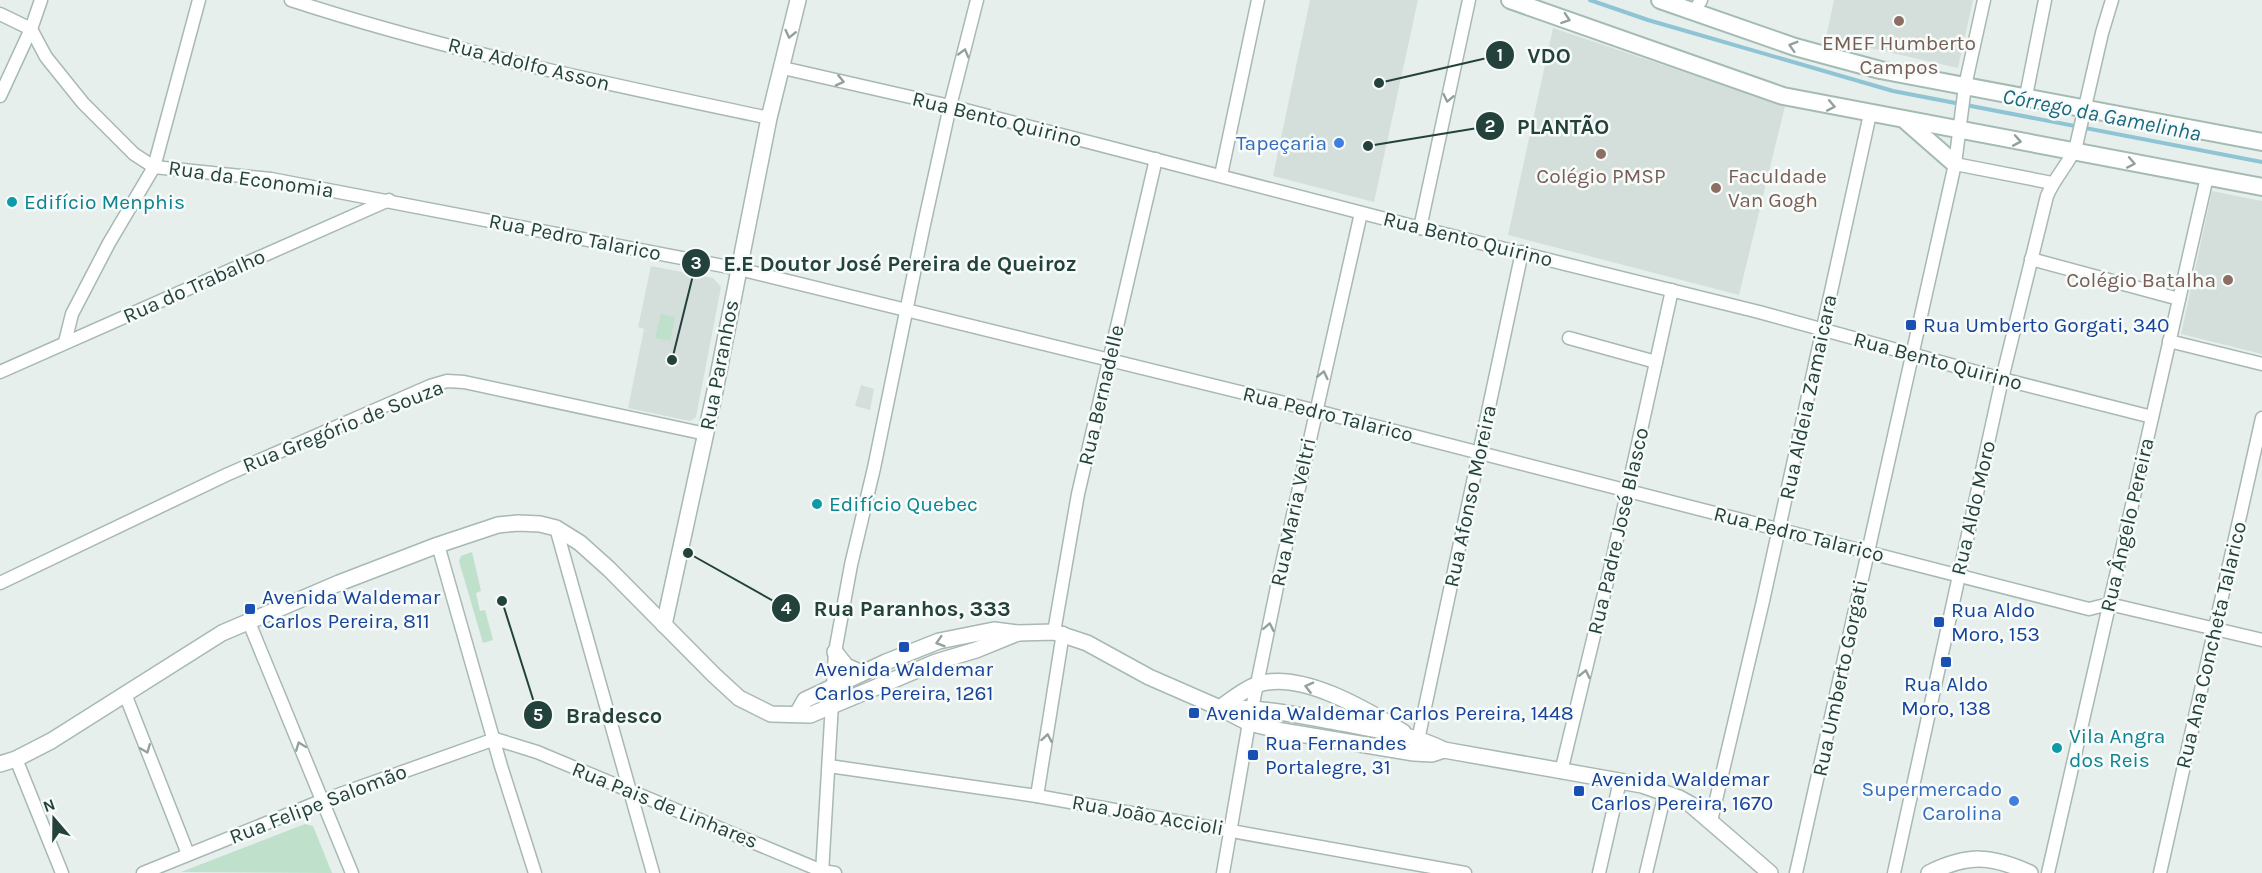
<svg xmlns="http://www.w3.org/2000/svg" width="2262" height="873" font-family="Karla,sans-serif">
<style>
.built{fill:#d4dfdb}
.green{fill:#bfe0ca}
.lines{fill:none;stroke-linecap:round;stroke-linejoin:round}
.stream{stroke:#8ec4d4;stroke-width:4}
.minor-casing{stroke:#a8b8b4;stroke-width:15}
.tertiary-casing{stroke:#a8b8b4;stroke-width:18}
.secondary-casing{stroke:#a4bbb4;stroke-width:20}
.minor{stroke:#fff;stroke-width:12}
.tertiary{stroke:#fff;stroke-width:15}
.secondary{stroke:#fff;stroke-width:16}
.oneway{stroke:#92a09e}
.education-dot{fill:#8d6e63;stroke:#f7fbf9;stroke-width:2}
.shop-dot{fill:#3f7fe0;stroke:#f7fbf9;stroke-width:2}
.culture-dot{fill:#0f9aa8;stroke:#f7fbf9;stroke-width:2}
.transit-dot{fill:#1a4fb4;stroke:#f7fbf9;stroke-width:2}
.labels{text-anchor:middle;stroke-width:5;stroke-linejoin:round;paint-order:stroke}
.education-label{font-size:21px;fill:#785e54;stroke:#f7fbf9}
.street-label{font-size:21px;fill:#24423c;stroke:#f7fbf9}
.shop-label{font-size:21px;fill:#366cbe;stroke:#f7fbf9;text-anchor:end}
.culture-label{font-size:21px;fill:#0d838f;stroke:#f7fbf9;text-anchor:start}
.transit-label{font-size:21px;fill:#164399;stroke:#f7fbf9;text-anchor:start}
.water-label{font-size:22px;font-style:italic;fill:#1c6880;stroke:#f7fbf9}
.leader{fill:none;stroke:#24423c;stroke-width:2}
.callout-dot{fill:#24423c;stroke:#f7fbf9;stroke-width:2}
.mark-label{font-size:18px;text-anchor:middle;font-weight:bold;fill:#fff}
.callout-label{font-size:22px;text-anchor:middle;font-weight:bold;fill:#24423c;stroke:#f7fbf9;stroke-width:5;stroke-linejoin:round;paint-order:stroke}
</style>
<rect width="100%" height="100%" fill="#e6efec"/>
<g class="built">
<path d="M 1310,0 L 1418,0 L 1374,202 L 1273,176 Z"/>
<path d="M 1834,0 L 1973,0 L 1958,68 L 1826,38 Z"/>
<path d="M 1553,28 L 1785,106 L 1739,295 L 1508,235 Z"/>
<path d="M 2212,191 L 2262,201 L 2262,354 L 2181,334 Z"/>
<path d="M 651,266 L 713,278 L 721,287 L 696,417 L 690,421 L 628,408 L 644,329 L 638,327 Z"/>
<path d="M 861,385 L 874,389 L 870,410 L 855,406 Z"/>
</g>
<g class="green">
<path d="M 661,314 L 675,317 L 670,341 L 655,338 Z"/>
<path d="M 472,552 L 481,591 L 476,593 L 480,611 L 485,610 L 493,640 L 483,643 L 459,561 L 461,556 Z"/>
<path d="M 305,824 L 313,826 L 332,873 L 181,872 Z"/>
</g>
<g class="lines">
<path class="stream" d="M 1590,0 L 1648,20 L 1893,91 L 2262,162"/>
<g class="minor-casing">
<g id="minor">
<path d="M 291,0 C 447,51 609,84 769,118"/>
<path d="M 1694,12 L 1701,0"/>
<path d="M 0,14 L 31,29 L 46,57 L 83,103 L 134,154 L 154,167 L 271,179 L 739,269 L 1297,406 L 2089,609 L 2109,604 L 2262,640"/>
<path d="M 783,68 L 950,106 L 1420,228 L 1759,312 L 2002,379 L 2152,417"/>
<path d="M 0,96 L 31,29 L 41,0"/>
<path d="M 2026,96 L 2045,0"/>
<path d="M 1955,164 L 2052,183"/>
<path d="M 1221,175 L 1258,0"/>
<path d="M 1420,228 L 1469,0"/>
<path d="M 2031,259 L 2179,299"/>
<path d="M 1569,338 L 1656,362"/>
<path d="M 2169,341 L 2262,364"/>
<path d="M 65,342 L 72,314 L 109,243 L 154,167 L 199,0"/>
<path d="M 0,372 L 389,200"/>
<path d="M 556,528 L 653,873"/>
<path d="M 438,545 L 501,766 L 535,873"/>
<path d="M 0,583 L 226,475 L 430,386 L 447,381 L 464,382 L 706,434"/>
<path d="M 248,620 L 352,873"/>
<path d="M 1054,632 L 1078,494 L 1156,159"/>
<path d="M 125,694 L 188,854"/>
<path d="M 1418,740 L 1522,252"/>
<path d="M 16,759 L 62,873"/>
<path d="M 829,766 L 1037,796 L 1465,873"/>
<path d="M 1561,772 L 1612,561 L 1672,290"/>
<path d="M 1037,796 L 1063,633"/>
<path d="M 1711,821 L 1763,601 L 1870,114"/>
<path d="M 143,873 L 321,801 L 495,739 L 537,752 L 822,871 L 835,873"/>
<path d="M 822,873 L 835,652 L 851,565 L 874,468 L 923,229 L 950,106 L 977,0"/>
<path d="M 1223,873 L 1249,723 L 1279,577 L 1361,213"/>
<path d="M 1599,873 L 1620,781"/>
<path d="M 1646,873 L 1665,793"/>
<path d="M 1796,873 L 1955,164 L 1965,86 L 1984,0"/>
<path d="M 1894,873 L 2002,379 L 2047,196 C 2054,178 2069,164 2076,146 L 2102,33 L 2112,0"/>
<path d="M 2048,873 L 2207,177"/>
<path d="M 2160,873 L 2262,418"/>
</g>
</g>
<g class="tertiary-casing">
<g id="tertiary">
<path d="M 664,625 L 715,391 L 769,118 L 798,0"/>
<path d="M 835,652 L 846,666 L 862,673"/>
<path d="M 1220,708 C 1231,700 1243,690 1256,685 C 1299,669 1367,710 1403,732"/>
<path d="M 1223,708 C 1263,707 1302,716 1341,723 C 1375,730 1413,734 1444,750 L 1642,785 L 1679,798 L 1690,804 L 1770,873"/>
<path d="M 797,714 L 805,700 L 886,662 L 939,641 L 994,630 L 1018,633 L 1054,632 L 1087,643 L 1149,677 L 1220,708 L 1249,723 L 1282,731 L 1414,753 L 1432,754 L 1444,750"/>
<path d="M 0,764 L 16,759 L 51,741 L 222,633 L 339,583 L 438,545 L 498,525 L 518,523 L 540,524 L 556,528 L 580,543 L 609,569 L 714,675 L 739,698 L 771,714 L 810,715 L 936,662 L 976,650 L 1018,633"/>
<path d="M 1929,873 C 1968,854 1991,855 2030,873"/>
</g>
</g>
<g class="secondary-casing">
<g id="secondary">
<path d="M 1510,0 L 1783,96 L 2262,187"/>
<path d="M 1660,0 L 1795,47 L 1880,70 L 2262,142"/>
<path d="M 1907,122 L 1955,164"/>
</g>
</g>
<use href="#minor" class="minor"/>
<use href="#tertiary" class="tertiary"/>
<use href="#secondary" class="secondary"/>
</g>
<defs><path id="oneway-chevron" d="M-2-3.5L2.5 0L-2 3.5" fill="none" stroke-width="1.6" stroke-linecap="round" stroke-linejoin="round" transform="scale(1.5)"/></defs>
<g class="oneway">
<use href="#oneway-chevron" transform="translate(1566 19) rotate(19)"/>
<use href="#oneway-chevron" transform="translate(790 34) rotate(103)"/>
<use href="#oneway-chevron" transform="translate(1793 46) rotate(-163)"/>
<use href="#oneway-chevron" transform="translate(964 53) rotate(-75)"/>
<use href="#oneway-chevron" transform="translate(840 81) rotate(13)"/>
<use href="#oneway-chevron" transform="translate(1448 98) rotate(102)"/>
<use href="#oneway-chevron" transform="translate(1831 106) rotate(11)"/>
<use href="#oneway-chevron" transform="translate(2017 141) rotate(10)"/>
<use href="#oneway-chevron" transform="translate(2131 163) rotate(11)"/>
<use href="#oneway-chevron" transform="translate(1323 375) rotate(-77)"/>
<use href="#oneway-chevron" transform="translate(1269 627) rotate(-79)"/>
<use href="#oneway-chevron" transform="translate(940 642) rotate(163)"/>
<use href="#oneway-chevron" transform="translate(1585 674) rotate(-77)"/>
<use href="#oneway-chevron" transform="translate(1309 687) rotate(-166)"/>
<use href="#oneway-chevron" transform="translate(1047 738) rotate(-80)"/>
<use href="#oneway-chevron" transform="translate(300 746) rotate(-111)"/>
<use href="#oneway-chevron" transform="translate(146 749) rotate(68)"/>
</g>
<g class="education-dot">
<circle cx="1899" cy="21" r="6"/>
<circle cx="1601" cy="154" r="6"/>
<circle cx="1716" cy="188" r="6"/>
<circle cx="2228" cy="280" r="6"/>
</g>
<g class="shop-dot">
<circle cx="1339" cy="143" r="6"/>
<circle cx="2014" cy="801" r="6"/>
</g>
<g class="culture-dot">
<circle cx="12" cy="202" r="6"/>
<circle cx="817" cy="504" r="6"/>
<circle cx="2057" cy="748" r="6"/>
</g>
<g class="transit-dot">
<rect x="1905" y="319" width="12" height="12" rx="3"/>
<rect x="244" y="603" width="12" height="12" rx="3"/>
<rect x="1933" y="616" width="12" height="12" rx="3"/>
<rect x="898" y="641" width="12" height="12" rx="3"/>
<rect x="1940" y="656" width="12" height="12" rx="3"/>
<rect x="1188" y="707" width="12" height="12" rx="3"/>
<rect x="1247" y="749" width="12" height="12" rx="3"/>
<rect x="1573" y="785" width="12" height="12" rx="3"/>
</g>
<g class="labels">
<g class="education-label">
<text x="1899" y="50">EMEF Humberto<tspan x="1899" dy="24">Campos</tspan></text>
<text x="1601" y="183">Colégio PMSP</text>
<text x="1728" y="183" text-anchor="start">Faculdade<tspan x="1728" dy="24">Van Gogh</tspan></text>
<text x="2216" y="287" text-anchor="end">Colégio Batalha</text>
</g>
<g class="street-label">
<text transform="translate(529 64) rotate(14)" y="7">Rua Adolfo Asson</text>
<text transform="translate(997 119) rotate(14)" y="7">Rua Bento Quirino</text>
<text transform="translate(251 179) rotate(8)" y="7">Rua da Economia</text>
<text transform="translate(575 237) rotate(11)" y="7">Rua Pedro Talarico</text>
<text transform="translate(1468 239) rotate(14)" y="7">Rua Bento Quirino</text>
<text transform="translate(194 286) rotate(-24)" y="7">Rua do Trabalho</text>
<text transform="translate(1938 361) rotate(15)" y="7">Rua Bento Quirino</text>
<text transform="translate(719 365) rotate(-79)" y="7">Rua Paranhos</text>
<text transform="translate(1101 395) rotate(-77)" y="7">Rua Bernadelle</text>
<text transform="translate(1808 397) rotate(-78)" y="7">Rua Aldeia Zamaicara</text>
<text transform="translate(1328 414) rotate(14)" y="7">Rua Pedro Talarico</text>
<text transform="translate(343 426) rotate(-22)" y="7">Rua Gregório de Souza</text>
<text transform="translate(1470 496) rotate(-78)" y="7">Rua Afonso Moreira</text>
<text transform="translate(1973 508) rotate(-77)" y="7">Rua Aldo Moro</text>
<text transform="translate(1293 512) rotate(-78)" y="7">Rua Maria Veltri</text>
<text transform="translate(2127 525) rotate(-77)" y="7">Rua Ângelo Pereira</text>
<text transform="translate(1618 531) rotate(-77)" y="7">Rua Padre José Blasco</text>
<text transform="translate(1799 534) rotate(14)" y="7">Rua Pedro Talarico</text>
<text transform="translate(2211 645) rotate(-77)" y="7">Rua Ana Concheta Talarico</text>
<text transform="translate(1840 678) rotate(-78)" y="7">Rua Umberto Gorgati</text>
<text transform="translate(318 804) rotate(-21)" y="7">Rua Felipe Salomão</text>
<text transform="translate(665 805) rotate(22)" y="7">Rua Pais de Linhares</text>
<text transform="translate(1148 815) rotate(10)" y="7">Rua João Accioli</text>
</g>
<g class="shop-label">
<text x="1327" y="150">Tapeçaria</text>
<text x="2002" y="796">Supermercado<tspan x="2002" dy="24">Carolina</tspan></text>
</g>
<g class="culture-label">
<text x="24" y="209">Edifício Menphis</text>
<text x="829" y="511">Edifício Quebec</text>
<text x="2069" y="743">Vila Angra<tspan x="2069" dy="24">dos Reis</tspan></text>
</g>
<g class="transit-label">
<text x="1923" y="332">Rua Umberto Gorgati, 340</text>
<text x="262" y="604">Avenida Waldemar<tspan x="262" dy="24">Carlos Pereira, 811</tspan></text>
<text x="1951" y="617">Rua Aldo<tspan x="1951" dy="24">Moro, 153</tspan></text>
<text x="904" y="676" text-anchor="middle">Avenida Waldemar<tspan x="904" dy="24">Carlos Pereira, 1261</tspan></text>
<text x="1946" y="691" text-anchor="middle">Rua Aldo<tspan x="1946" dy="24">Moro, 138</tspan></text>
<text x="1206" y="720">Avenida Waldemar Carlos Pereira, 1448</text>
<text x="1265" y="750">Rua Fernandes<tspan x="1265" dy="24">Portalegre, 31</tspan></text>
<text x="1591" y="786">Avenida Waldemar<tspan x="1591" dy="24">Carlos Pereira, 1670</tspan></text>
</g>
<g class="water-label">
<text transform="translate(2102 114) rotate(11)" y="8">Córrego da Gamelinha</text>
</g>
</g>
<path class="leader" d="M1379 83L1500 55M1368 146L1490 126M672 360L696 263M688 553L786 608M502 601L538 715"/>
<g class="callout-dot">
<circle cx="1379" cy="83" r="6"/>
<circle cx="1368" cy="146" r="6"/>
<circle cx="672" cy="360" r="6"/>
<circle cx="688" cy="553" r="6"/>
<circle cx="502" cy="601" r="6"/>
<circle cx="1500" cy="55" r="15"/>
<circle cx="1490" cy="126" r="15"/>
<circle cx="696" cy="263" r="15"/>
<circle cx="786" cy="608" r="15"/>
<circle cx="538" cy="715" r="15"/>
</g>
<g class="mark-label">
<text x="1500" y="61">1</text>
<text x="1490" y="132">2</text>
<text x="696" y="269">3</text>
<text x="786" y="614">4</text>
<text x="538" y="721">5</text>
</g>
<g class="callout-label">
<text x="1549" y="63">VDO</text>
<text x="1563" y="134">PLANTÃO</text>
<text x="900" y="271">E.E Doutor José Pereira de Queiroz</text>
<text x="912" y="616">Rua Paranhos, 333</text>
<text x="614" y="723">Bradesco</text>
</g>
<g transform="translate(54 819) rotate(340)" stroke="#f7fbf9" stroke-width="4.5" paint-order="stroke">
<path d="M0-4.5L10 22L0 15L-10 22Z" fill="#24423c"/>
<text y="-9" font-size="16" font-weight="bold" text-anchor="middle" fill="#24423c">N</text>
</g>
</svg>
